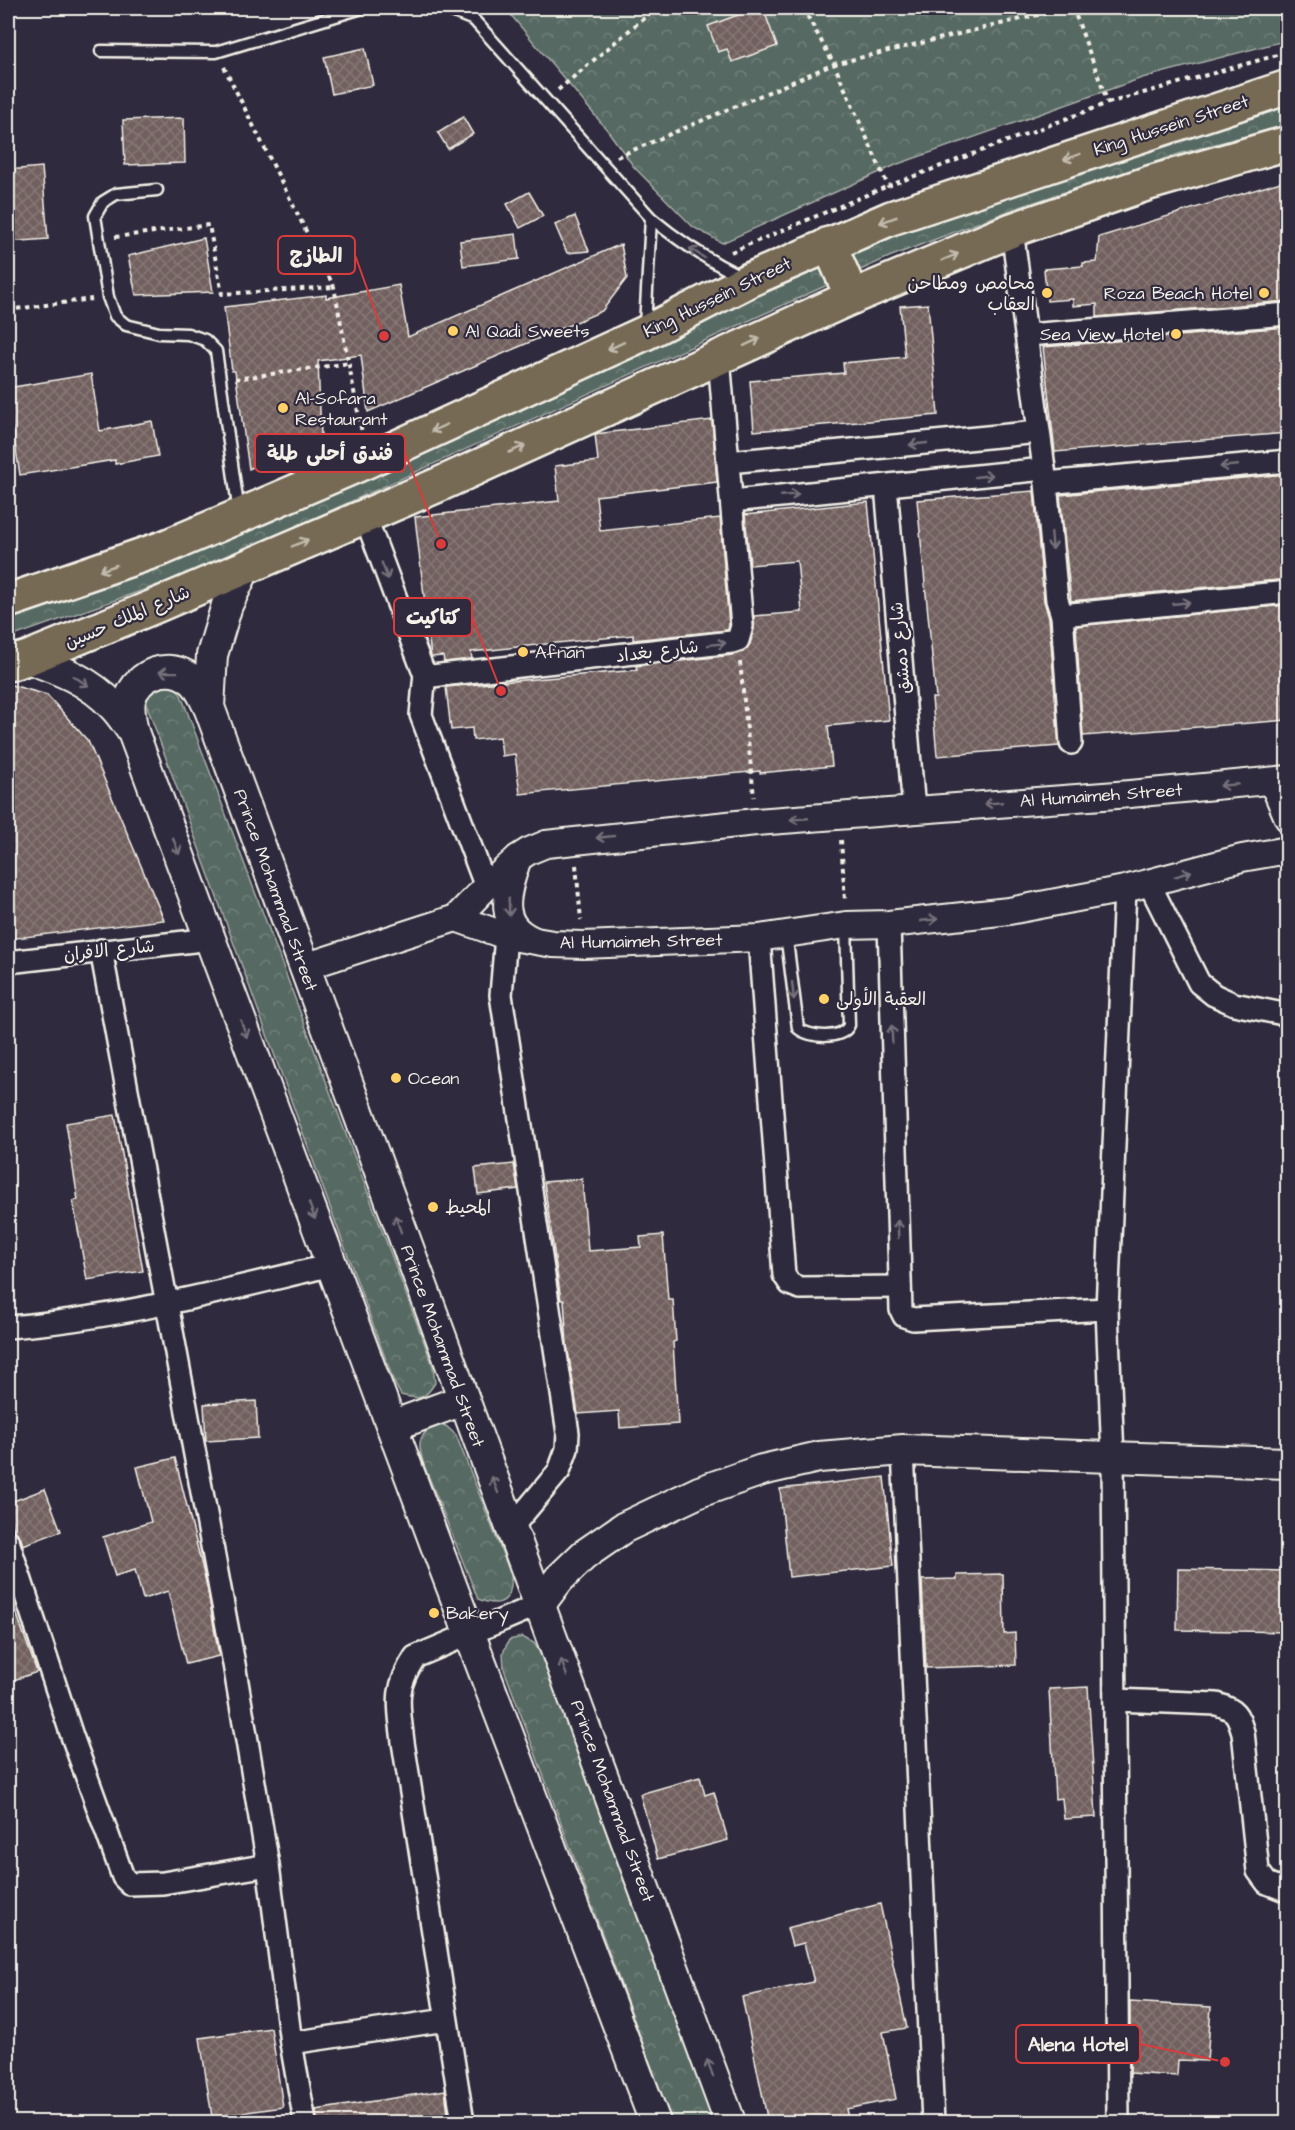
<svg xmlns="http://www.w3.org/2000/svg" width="1295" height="2130" font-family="'Architects Daughter','Playpen Sans Arabic',sans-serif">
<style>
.park{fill:url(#park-crowns);stroke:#a6aea6;stroke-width:1.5}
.building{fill:url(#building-cross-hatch);stroke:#f4f1e8;stroke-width:1.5}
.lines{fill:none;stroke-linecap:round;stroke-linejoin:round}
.service-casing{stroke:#f4f1e8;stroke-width:15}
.minor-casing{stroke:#f4f1e8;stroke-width:26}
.tertiary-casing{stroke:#f4f1e8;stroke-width:30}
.secondary-casing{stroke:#f4f1e8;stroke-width:34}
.trunk-casing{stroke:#f4f1e8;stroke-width:38}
.path{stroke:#f4f1e8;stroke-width:4;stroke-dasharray:4.5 4.5;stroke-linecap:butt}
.service{stroke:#2f2a3d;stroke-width:10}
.minor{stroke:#2f2a3d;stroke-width:21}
.tertiary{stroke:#2f2a3d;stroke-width:26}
.secondary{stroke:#2f2a3d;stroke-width:30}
.trunk{stroke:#766a54;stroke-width:33}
.oneway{stroke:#c2bbad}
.oneway2{stroke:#747079}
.poi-dot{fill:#ffd166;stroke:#2f2a3d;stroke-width:2}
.labels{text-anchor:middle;stroke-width:4.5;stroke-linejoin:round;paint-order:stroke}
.street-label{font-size:18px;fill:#f4f1e8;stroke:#2f2a3d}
.poi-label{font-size:18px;fill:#f4f1e8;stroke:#2f2a3d;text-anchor:start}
.leader{fill:none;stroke:#d93c3b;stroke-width:2}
.callout-dot{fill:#d93c3b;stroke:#2f2a3d;stroke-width:2}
.callout{fill:#2f2a3d;stroke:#d93c3b;stroke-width:2}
.callout-label{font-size:20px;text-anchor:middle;font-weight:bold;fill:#f4f1e8}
</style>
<defs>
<pattern id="park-crowns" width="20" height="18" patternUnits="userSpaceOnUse" patternTransform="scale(1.5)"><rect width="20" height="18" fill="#576a63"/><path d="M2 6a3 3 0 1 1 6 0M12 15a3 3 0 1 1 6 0" fill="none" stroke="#708079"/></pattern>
<pattern id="building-cross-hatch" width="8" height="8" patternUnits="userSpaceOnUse" patternTransform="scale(1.5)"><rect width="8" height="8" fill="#71605e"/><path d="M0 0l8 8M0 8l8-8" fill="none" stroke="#867775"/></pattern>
</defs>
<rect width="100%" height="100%" fill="#2f2a3d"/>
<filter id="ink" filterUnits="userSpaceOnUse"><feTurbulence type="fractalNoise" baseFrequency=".0167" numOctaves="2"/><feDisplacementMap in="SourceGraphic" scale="12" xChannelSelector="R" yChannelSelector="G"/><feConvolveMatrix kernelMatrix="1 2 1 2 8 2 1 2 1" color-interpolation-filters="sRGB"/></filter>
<g filter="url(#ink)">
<g class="park">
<path d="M 505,8 L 1287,8 L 1288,40 L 1142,78 L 898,164 L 722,243 L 693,227 L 634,167 L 608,131 Z"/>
<path d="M 1287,104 L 1287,125 L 1182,153 L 1014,209 L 889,257 L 200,570 L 8,638 L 8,614 L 193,552 L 889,237 L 1013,190 Z"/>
<path d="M 155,683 L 176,686 L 181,695 L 433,1366 L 435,1383 C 424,1400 420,1400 401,1395 L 394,1382 L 148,709 L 146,698 Z"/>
<path d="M 436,1425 L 446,1426 L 456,1435 L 511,1575 C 513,1600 502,1609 478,1599 L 424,1465 C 418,1446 416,1435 436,1425 Z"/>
<path d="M 522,1637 L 534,1643 L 542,1656 L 715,2122 L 672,2122 L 504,1669 L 503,1653 L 509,1640 Z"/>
</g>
<g class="building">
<path d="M 757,8 L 763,8 L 777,46 L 732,62 L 727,49 L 718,52 L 708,26 Z"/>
<path d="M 365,48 L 373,85 L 332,94 L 324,57 Z"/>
<path d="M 463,117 L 473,134 L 448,149 L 438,133 Z"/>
<path d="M 184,118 L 185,163 L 125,165 L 123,120 Z"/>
<path d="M 42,167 L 48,239 L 8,242 L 8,170 Z"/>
<path d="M 1287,180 L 1287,301 L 1097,317 L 1097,304 L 1073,306 L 1073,299 L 1047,301 L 1044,269 L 1083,266 L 1083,263 L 1097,262 L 1099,237 Z"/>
<path d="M 529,192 L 543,216 L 520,228 L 507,204 Z"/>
<path d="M 575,216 L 589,251 L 567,253 L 555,225 Z"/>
<path d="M 516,234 L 519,259 L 463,266 L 460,241 Z"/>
<path d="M 204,238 L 213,292 L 136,295 L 128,256 Z"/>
<path d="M 621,244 L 627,278 L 602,311 L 368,412 L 361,355 L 318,361 L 321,437 L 249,469 L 235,371 L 232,371 L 224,307 L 326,295 L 326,298 L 399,285 L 408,337 Z"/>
<path d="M 928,304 L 938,415 L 754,431 L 750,381 L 844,373 L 843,363 L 905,357 L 900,306 Z"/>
<path d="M 1287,327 L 1287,433 L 1055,452 L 1043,347 Z"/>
<path d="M 91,374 L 100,431 L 152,421 L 158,456 L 115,464 L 115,460 L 20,475 L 8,399 L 8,388 Z"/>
<path d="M 712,420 L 717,482 L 596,496 L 600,531 L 720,518 L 729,625 L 728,630 L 633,640 L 633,635 L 471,652 L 472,659 L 444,662 L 443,656 L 431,657 L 415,517 L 559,501 L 555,466 L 598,461 L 595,434 Z"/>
<path d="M 1287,474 L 1287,579 L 1071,601 L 1060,495 Z"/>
<path d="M 1034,491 L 1044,601 L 1049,618 L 1059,746 L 937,756 L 932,698 L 936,698 L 917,500 Z"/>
<path d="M 868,502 L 889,720 L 828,726 L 832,766 L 760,773 L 760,771 L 520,794 L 515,754 L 502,756 L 500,737 L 473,740 L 472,728 L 451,730 L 446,687 L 637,670 L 636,666 L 733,655 L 743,652 L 750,644 L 754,629 L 754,616 L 802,612 L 797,561 L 750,565 L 745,515 Z"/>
<path d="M 1287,605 L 1287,720 L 1083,736 L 1076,626 Z"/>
<path d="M 8,684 L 47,695 L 88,741 L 164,920 L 8,939 Z"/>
<path d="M 115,1115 L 143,1271 L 87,1280 L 73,1201 L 78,1200 L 66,1123 Z"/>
<path d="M 514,1164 L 518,1189 L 478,1194 L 475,1168 Z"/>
<path d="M 582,1179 L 588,1251 L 641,1247 L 640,1237 L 663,1235 L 668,1300 L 673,1300 L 676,1341 L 673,1342 L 678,1424 L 620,1428 L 619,1411 L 578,1414 L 567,1345 L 564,1300 L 561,1300 L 544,1182 Z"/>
<path d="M 256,1401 L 258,1438 L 206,1441 L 204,1404 Z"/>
<path d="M 175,1458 L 207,1586 L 219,1656 L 186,1664 L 168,1591 L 143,1599 L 135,1570 L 115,1576 L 103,1537 L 151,1522 L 137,1467 Z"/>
<path d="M 884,1477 L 893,1566 L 789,1577 L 780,1489 Z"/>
<path d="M 45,1489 L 61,1531 L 23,1545 L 20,1536 L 14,1530 L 8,1512 L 8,1503 Z"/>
<path d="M 1178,1569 L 1287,1571 L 1287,1632 L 1177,1630 Z"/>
<path d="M 1003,1574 L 1004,1634 L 1015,1633 L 1016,1665 L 926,1668 L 922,1580 L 957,1579 L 957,1575 Z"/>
<path d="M 8,1595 L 10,1595 L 37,1672 L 8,1682 Z"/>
<path d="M 1088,1687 L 1096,1817 L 1064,1819 L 1062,1798 L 1055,1799 L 1049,1689 Z"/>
<path d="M 700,1777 L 705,1795 L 714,1792 L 728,1840 L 658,1859 L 640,1794 Z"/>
<path d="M 880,1904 L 907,2028 L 883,2032 L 896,2099 L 846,2109 L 849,2122 L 768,2122 L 742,1997 L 814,1982 L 804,1943 L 792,1946 L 787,1928 Z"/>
<path d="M 1130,2002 L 1211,2007 L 1207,2061 L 1178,2060 L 1177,2076 L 1130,2073 Z"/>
<path d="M 271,2028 L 283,2107 L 212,2117 L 200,2038 Z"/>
<path d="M 445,2090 L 449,2122 L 317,2122 L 316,2110 Z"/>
</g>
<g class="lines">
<g class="service-casing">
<g id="service">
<path d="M 444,8 L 474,20 L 651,218 C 680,242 709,261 742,277"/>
<path d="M 101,51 L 216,52 L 362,8"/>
<path d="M 157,190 L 116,194 L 103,202 L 95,216 L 108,297 L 115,316 L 126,325 L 159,333 L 188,334 L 205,340 L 216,351 L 239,513"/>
<path d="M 645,326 L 651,218"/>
<path d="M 786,933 L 798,1028 C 809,1038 843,1040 849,1025 L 846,925"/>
</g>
</g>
<g class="minor-casing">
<g id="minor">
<path d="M 1012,230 L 1046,483 L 1057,600 L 1062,615 L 1288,592"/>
<path d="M 1027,335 L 1288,314"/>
<path d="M 728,462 L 1039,432"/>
<path d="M 1046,483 L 1288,461"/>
<path d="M 886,486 L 914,810"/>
<path d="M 732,501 L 1044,469"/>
<path d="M 365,516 L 422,668 L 425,673 L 432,676 L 732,642 L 738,640 L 742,626 L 719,358"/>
<path d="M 1062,615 L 1071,743"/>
<path d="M 425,673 L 421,715 L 486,887"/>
<path d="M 1149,883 L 1199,983 L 1214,995 L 1234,1004 L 1288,1015"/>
<path d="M 889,924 L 901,1310 L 904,1316 L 913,1319 L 1107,1309"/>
<path d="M 506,936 L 501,995 L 568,1433 L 567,1449 L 559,1471 L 512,1527"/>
<path d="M 759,938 L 784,1275 L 790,1284 L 800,1288 L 900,1287"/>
<path d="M 101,950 L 234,1664 L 268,1865 L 291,2043 L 305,2122"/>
<path d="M 8,962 L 211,939"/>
<path d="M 8,1327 C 117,1319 225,1290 332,1265"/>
<path d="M 903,1450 L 933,2122"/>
<path d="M 8,1541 L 72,1736 L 123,1877 L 130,1884 L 163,1883 L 268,1865"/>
<path d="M 1115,1700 L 1217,1704 C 1236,1710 1237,1713 1243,1732 L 1258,1871 L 1267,1883 L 1288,1891"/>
<path d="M 291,2043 L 446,2020"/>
<path d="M 463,2122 L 403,1742 C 399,1704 393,1691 415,1657 L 540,1604"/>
<path d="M 1118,2122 L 1113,1458 L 1107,1309 L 1125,889"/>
</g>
</g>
<g class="tertiary-casing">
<g id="tertiary">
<path d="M 1269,781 L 1276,790 L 1288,818"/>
<path d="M 518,858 C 508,890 494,923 533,940"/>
<path d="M 456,918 L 506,936 L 553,944 L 583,945 L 759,938 L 846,925 L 889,924 L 1009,911 L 1125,889 L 1242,858 L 1288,850"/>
<path d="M 304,967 L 456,918 L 486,887 L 518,858 L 529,851 L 546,844 L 756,822 L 1130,794 L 1288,779"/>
</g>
</g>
<g class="secondary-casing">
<g id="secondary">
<path d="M 246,566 L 227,605 L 212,655 L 209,707 L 730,2122"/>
<path d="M 28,658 C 59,669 90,681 113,706 C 121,714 127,724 133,732 L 437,1548 L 655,2122"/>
<path d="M 133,732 C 131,722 128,710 130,699 C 138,673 169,662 191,679 C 200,686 204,698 209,707"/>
<path d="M 392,1426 L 463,1400"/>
<path d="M 540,1604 L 559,1579 L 584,1555 L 623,1528 L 699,1492 L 762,1470 L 819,1457 L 903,1450 L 1288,1463"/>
</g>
</g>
<g class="trunk-casing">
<g id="trunk">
<path d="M 829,244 L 852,297"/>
<path d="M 8,601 L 163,548 L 239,516 L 369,460 L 645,333 L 749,280 L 891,218 L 1288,87"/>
<path d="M 8,664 L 28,658 L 153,607 L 438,485 L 852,297 L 1012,230 L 1149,183 L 1288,143"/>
</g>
</g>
<g class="path">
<path d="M 803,8 L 834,64 L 1067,8"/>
<path d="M 224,67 L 334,287 L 362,433"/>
<path d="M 558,90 L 656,8"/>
<path d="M 1108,103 L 1288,52"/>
<path d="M 617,157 L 834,64 L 888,186 L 1108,103 L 1073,8"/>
<path d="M 115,237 L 209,225 L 222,294 L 334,287"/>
<path d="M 731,252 L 888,186"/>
<path d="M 8,310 L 92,299"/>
<path d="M 235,379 L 350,363"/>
<path d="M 740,662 L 754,797"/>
<path d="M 841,840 L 845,901"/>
<path d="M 576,865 L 581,920"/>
</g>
<use href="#service" class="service"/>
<use href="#minor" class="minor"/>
<use href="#tertiary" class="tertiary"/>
<use href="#secondary" class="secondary"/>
<use href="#trunk" class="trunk"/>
</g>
<defs><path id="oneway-shaft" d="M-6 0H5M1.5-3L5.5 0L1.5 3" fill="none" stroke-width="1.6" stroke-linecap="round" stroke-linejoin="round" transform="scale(1.5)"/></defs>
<g class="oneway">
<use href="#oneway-shaft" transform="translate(1072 157) rotate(160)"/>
<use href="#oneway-shaft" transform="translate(888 220) rotate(159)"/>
<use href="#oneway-shaft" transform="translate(950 257) rotate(-23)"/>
<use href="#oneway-shaft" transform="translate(752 342) rotate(-25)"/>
<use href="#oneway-shaft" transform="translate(616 346) rotate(155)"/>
<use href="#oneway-shaft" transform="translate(439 428) rotate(155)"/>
<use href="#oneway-shaft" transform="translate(517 449) rotate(-24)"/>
<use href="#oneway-shaft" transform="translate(300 543) rotate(-23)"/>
<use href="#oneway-shaft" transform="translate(108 568) rotate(160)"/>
</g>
<g class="oneway2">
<use href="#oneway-shaft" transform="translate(697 253) rotate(-147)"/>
<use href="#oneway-shaft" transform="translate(918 444) rotate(174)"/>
<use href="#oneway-shaft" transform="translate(1229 466) rotate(175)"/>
<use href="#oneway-shaft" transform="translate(984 476) rotate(-6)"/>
<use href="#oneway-shaft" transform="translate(790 495) rotate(-5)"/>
<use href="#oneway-shaft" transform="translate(1052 541) rotate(85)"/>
<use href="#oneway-shaft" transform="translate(385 571) rotate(69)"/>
<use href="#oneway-shaft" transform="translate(1181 603) rotate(-6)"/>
<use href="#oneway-shaft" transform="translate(717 644) rotate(-7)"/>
<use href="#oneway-shaft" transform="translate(168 672) rotate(-179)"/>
<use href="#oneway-shaft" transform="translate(81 681) rotate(34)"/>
<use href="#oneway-shaft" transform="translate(1229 785) rotate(175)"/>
<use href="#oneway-shaft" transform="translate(993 803) rotate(175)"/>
<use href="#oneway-shaft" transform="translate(799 819) rotate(175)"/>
<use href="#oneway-shaft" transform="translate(605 837) rotate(174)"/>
<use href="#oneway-shaft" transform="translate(176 846) rotate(69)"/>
<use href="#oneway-shaft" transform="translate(1183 874) rotate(-18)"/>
<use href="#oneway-shaft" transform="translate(509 907) rotate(88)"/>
<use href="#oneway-shaft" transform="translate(929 920) rotate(-6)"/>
<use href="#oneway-shaft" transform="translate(793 991) rotate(84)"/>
<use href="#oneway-shaft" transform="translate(244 1029) rotate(70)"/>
<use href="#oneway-shaft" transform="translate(892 1034) rotate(-92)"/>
<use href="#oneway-shaft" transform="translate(312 1211) rotate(70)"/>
<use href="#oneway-shaft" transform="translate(398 1224) rotate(-110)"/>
<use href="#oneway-shaft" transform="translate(898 1229) rotate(-92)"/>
<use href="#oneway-shaft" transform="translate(495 1485) rotate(-111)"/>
<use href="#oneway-shaft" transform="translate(564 1668) rotate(-110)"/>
<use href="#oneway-shaft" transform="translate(710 2068) rotate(-110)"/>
</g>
</g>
<g class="poi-dot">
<circle cx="1047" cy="293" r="6"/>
<circle cx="1264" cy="293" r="6"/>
<circle cx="453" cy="331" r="6"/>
<circle cx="1176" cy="334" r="6"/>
<circle cx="283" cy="408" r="6"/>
<circle cx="523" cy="652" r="6"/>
<circle cx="824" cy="999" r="6"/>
<circle cx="396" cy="1078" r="6"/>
<circle cx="433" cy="1207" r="6"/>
<circle cx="434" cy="1613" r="6"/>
</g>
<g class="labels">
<g class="street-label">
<text transform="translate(1171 125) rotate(-18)" y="6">King Hussein Street</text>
<text transform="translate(717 297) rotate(-26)" y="6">King Hussein Street</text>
<text transform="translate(127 617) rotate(-23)" y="6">شارع الملك حسين</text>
<text transform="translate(900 648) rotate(-95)" y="6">شارع دمشق</text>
<text transform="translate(657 651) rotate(-7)" y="6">شارع بغداد</text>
<text transform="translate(1101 795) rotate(-4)" y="6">Al Humaimeh Street</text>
<text transform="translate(276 890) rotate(70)" y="6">Prince Mohammad Street</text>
<text transform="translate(641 941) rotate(-1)" y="6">Al Humaimeh Street</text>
<text transform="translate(109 950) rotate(-6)" y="6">شارع الافران</text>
<text transform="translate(443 1346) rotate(70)" y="6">Prince Mohammad Street</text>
<text transform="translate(613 1801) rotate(70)" y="6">Prince Mohammad Street</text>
</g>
<g class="poi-label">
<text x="1035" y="289" text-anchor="end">محامص ومطاحن<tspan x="1035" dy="21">العقاب</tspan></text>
<text x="1252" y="299" text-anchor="end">Roza Beach Hotel</text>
<text x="465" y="337">Al Qadi Sweets</text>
<text x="1164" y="340" text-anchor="end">Sea View Hotel</text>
<text x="295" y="404">Al-Sofara<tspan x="295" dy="21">Restaurant</tspan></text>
<text x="535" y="658">Afnan</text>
<text x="836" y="1005">العقبة الأولى</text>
<text x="408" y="1084">Ocean</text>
<text x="445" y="1213">المحيط</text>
<text x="446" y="1619">Bakery</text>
</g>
</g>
<path class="leader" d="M384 336L355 255M441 544L405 453M501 691L472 617M1225 2062L1140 2044"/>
<g class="callout-dot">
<circle cx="384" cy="336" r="6"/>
<circle cx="441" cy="544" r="6"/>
<circle cx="501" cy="691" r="6"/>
<circle cx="1225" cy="2062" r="6"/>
</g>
<g class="callout">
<rect x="278" y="236" width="77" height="38" rx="6"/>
<rect x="255" y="434" width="150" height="38" rx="6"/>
<rect x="394" y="598" width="78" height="38" rx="6"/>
<rect x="1016" y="2025" width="124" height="38" rx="6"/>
</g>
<g class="callout-label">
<text x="316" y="262">الطازج</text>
<text x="330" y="460">فندق أحلى طلة</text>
<text x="433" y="624">كتاكيت</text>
<text x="1078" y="2051">Alena Hotel</text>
</g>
<rect width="1295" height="2130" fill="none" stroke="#2f2a3d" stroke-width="30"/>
<rect x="15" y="15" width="1265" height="2100" fill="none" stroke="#f4f1e8" stroke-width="2" filter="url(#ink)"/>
</svg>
